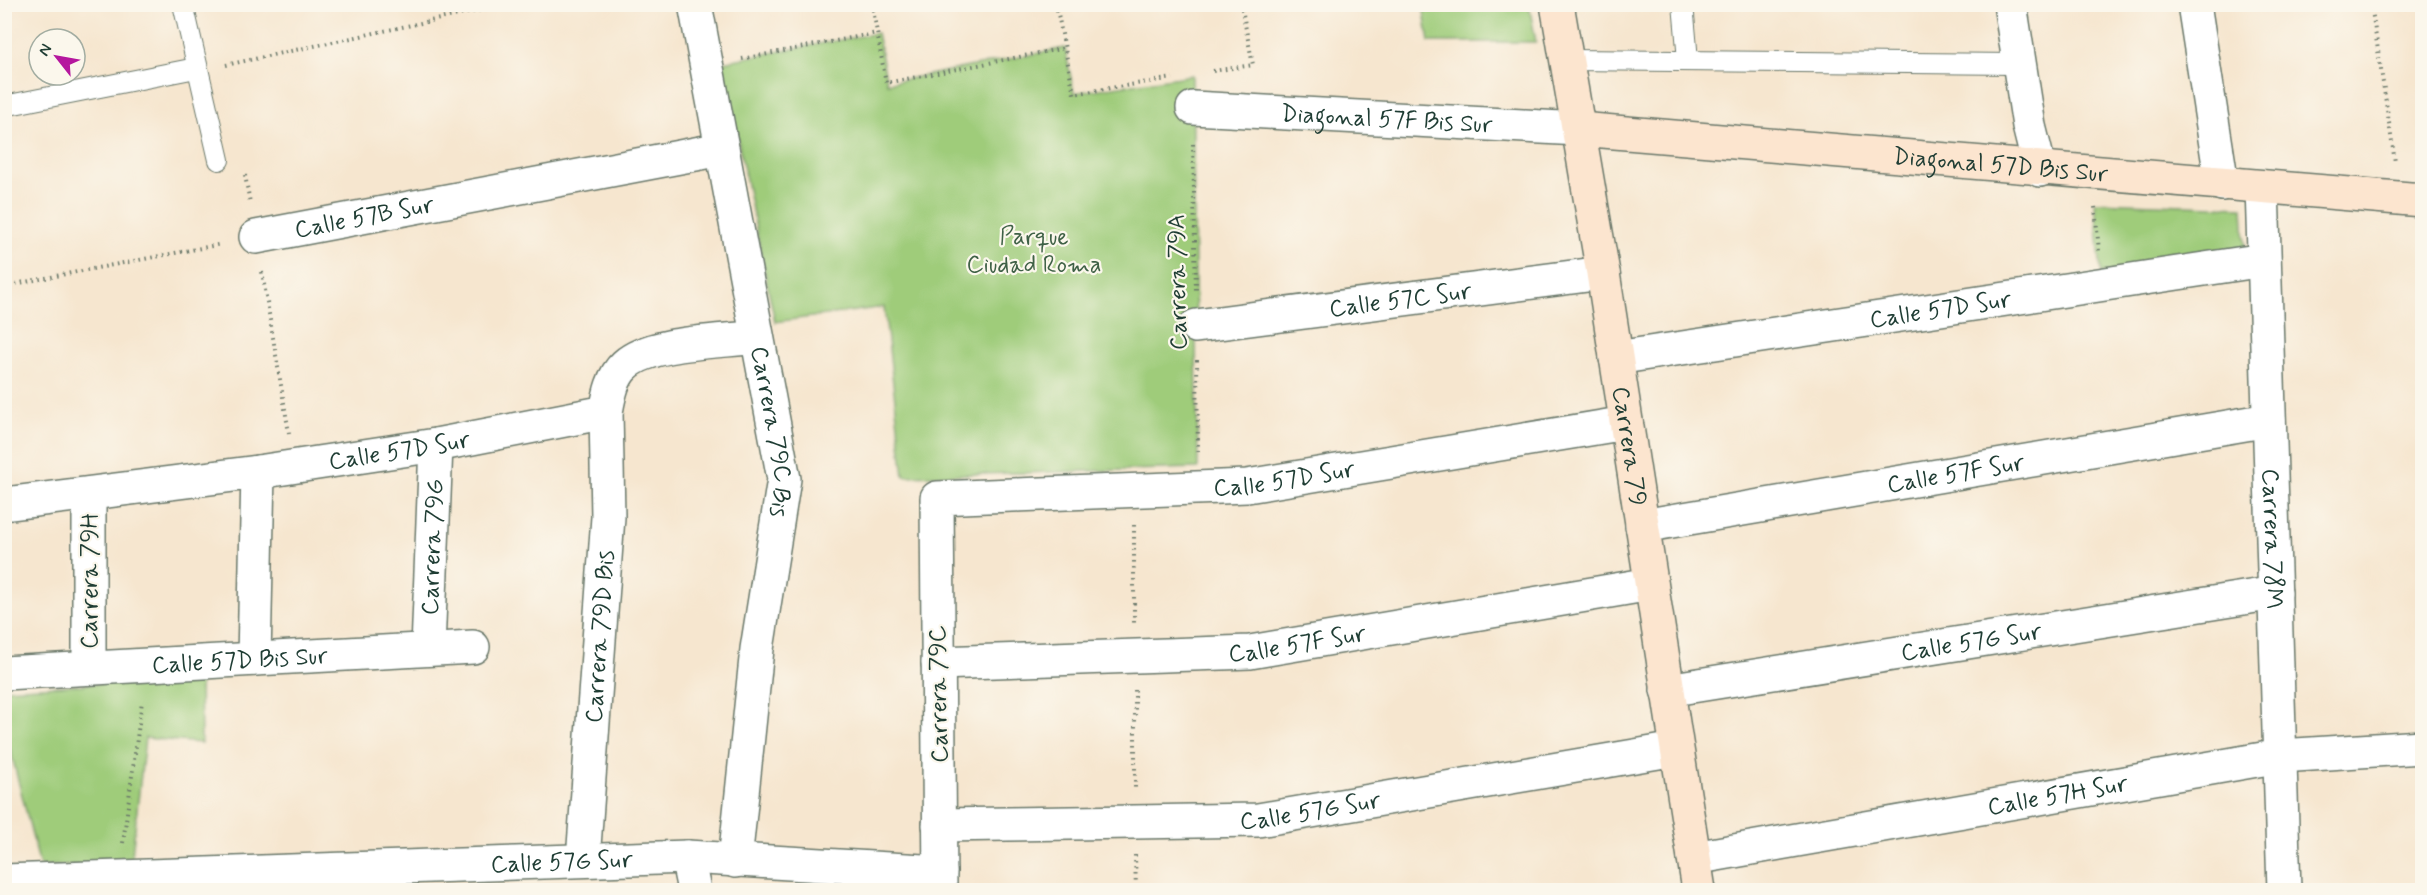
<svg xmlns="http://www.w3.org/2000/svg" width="2427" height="895" font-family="Mynerve,sans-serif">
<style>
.green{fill:#9fcc7a;stroke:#5f8457;stroke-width:1.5}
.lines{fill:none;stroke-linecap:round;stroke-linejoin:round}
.lane-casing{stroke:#6a786a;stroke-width:22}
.street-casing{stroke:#6a786a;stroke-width:36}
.secondary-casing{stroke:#6a786a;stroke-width:36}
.path{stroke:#6a786a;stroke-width:4;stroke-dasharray:1.5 4.5;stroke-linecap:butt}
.lane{stroke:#fff;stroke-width:20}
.street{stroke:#fff;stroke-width:33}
.secondary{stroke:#fce5cf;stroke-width:33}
.labels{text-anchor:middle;stroke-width:4.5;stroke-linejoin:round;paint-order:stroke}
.street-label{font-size:24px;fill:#1f3d34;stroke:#fbf7ec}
.park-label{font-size:24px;fill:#3f6146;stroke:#fbf7ec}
</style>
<rect width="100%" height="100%" fill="#fbf7ec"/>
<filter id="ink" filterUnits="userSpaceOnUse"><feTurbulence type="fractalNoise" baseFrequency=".0167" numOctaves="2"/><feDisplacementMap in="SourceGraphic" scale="12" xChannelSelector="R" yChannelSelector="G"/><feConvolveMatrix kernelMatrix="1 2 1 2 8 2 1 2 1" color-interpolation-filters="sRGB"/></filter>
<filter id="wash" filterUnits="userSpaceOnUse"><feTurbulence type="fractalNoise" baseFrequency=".008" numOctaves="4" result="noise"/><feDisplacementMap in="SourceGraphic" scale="24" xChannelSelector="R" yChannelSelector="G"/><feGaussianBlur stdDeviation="1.35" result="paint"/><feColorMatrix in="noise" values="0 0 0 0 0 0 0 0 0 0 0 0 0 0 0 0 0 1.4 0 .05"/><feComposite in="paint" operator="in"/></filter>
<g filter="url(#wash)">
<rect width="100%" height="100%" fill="#f6e6cf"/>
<g class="green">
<path d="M 1423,5 L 1529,5 L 1536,42 L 1429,42 Z"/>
<path d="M 877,33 L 887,83 L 1065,48 L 1074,93 L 1192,75 L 1198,468 L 904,476 L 884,307 L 775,322 L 722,62 Z"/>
<path d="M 2095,202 L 2243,207 L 2245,248 L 2101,274 Z"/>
<path d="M 200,678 L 201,743 L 145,738 L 131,864 L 40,866 L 5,729 L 4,689 Z"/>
</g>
</g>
<g filter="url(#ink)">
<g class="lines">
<g class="lane-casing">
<g id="lane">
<path d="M 183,4 L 219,160"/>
<path d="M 1683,4 L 1688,60"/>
<path d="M 1567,60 L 2018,64"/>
<path d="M 4,106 L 196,68"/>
</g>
</g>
<g class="street-casing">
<g id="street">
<path id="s1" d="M 695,4 L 784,479 L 757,649 L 735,861"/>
<path d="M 2010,4 L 2029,126 L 2040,170"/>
<path d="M 2194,4 L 2222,184"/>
<path id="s2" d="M 1193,108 L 1579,129"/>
<path id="s3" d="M 2262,187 L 2284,890"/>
<path id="s4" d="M 256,237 L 722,149"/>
<path id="s5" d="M 1196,326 L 1603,273"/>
<path id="s6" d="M 1616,358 L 2264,260"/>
<path d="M 89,494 L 89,668"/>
<path id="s7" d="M 4,504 L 258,472 L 436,445 L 606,412 C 609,396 612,377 625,365 C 651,341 721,342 757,337"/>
<path id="s8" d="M 1642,526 L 2269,420"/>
<path id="s9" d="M 428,649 L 436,445"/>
<path d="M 254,659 L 258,472"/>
<path id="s10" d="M 938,663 L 1250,652 L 1651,584"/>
<path id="s11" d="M 4,673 L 473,647"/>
<path id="s12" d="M 1667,690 L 2275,593"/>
<path id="s13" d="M 939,825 L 1258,820 L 1676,749"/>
<path d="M 687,857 L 694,890"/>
<path id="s14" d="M 1694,858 L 2280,756 L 2422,747"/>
<path id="s15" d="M 583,860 L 608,517 L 606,412"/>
<path id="s16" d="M 4,881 L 687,857 L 940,872"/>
<path id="s17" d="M 940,890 L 937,498 L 1247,486 L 1626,423"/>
</g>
</g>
<g class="secondary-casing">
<g id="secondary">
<path id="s18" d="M 1557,4 L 1603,273 L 1699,890"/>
<path id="s19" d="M 1579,129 L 2422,200"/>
</g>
</g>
<g class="path">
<path d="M 872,4 L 886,83 L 1065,48"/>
<path d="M 1056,4 L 1074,94 L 1173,78"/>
<path d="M 2371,4 L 2395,162"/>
<path d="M 742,59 L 877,33"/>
<path d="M 226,65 L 509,4"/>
<path d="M 1213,71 L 1253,65 L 1241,4"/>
<path d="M 1193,144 L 1196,292"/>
<path d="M 245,175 L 250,203"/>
<path d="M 2095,207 L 2099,251"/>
<path d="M 262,272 L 289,433"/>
<path d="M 4,286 L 222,244"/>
<path d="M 1197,360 L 1198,454"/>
<path d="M 1134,525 L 1134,623"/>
<path d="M 1135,690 L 1135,788"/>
<path d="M 123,843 L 142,701"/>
<path d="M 1135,855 L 1136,890"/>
</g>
<use href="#lane" class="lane"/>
<use href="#street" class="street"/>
<use href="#secondary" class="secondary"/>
</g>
</g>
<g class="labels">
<g class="street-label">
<text dy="8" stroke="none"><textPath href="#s2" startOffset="194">Diagonal 57F Bis Sur</textPath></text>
<text dy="8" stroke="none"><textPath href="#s19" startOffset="423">Diagonal 57D Bis Sur</textPath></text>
<text dy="8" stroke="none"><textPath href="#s4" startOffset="110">Calle 57B Sur</textPath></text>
<text transform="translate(1177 282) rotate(-91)" y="8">Carrera 79A</text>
<text dy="8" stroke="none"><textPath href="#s5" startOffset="206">Calle 57C Sur</textPath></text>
<text dy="8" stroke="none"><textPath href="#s6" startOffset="328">Calle 57D Sur</textPath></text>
<text dy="8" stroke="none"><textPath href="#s1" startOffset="435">Carrera 79C Bis</textPath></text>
<text dy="8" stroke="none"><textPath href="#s18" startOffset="448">Carrera 79</textPath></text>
<text dy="8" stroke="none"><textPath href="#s7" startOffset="399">Calle 57D Sur</textPath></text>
<text dy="8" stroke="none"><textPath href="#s8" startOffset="318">Calle 57F Sur</textPath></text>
<text dy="8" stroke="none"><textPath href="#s17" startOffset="740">Calle 57D Sur</textPath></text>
<text dy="8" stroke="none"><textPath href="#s3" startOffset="352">Carrera 78M</textPath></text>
<text dy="8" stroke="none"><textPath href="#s9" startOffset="102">Carrera 79G</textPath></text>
<text transform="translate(89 581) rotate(-90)" y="8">Carrera 79H</text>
<text dy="8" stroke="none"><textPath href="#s15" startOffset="224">Carrera 79D Bis</textPath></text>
<text dy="8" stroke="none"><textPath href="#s12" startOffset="308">Calle 57G Sur</textPath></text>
<text dy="8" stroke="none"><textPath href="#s10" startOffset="360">Calle 57F Sur</textPath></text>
<text dy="8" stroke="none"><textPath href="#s11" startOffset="236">Calle 57D Bis Sur</textPath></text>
<text transform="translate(938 694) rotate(-91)" y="8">Carrera 79C</text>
<text dy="8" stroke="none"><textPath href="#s14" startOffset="369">Calle 57H Sur</textPath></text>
<text dy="8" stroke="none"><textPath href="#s13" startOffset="372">Calle 57G Sur</textPath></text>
<text dy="8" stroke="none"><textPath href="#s16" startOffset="558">Calle 57G Sur</textPath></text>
</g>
<g class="park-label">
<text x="1034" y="244">Parque<tspan x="1034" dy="28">Ciudad Roma</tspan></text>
</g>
</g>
<rect width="2427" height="895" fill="none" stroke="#fbf7ec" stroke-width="24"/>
<g transform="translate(57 57) rotate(301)"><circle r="28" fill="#fbf7ec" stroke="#a3ada2" stroke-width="1.5"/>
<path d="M0-4.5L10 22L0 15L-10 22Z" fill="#b5179e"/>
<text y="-9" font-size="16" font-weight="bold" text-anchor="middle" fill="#1f3d34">N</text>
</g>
</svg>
